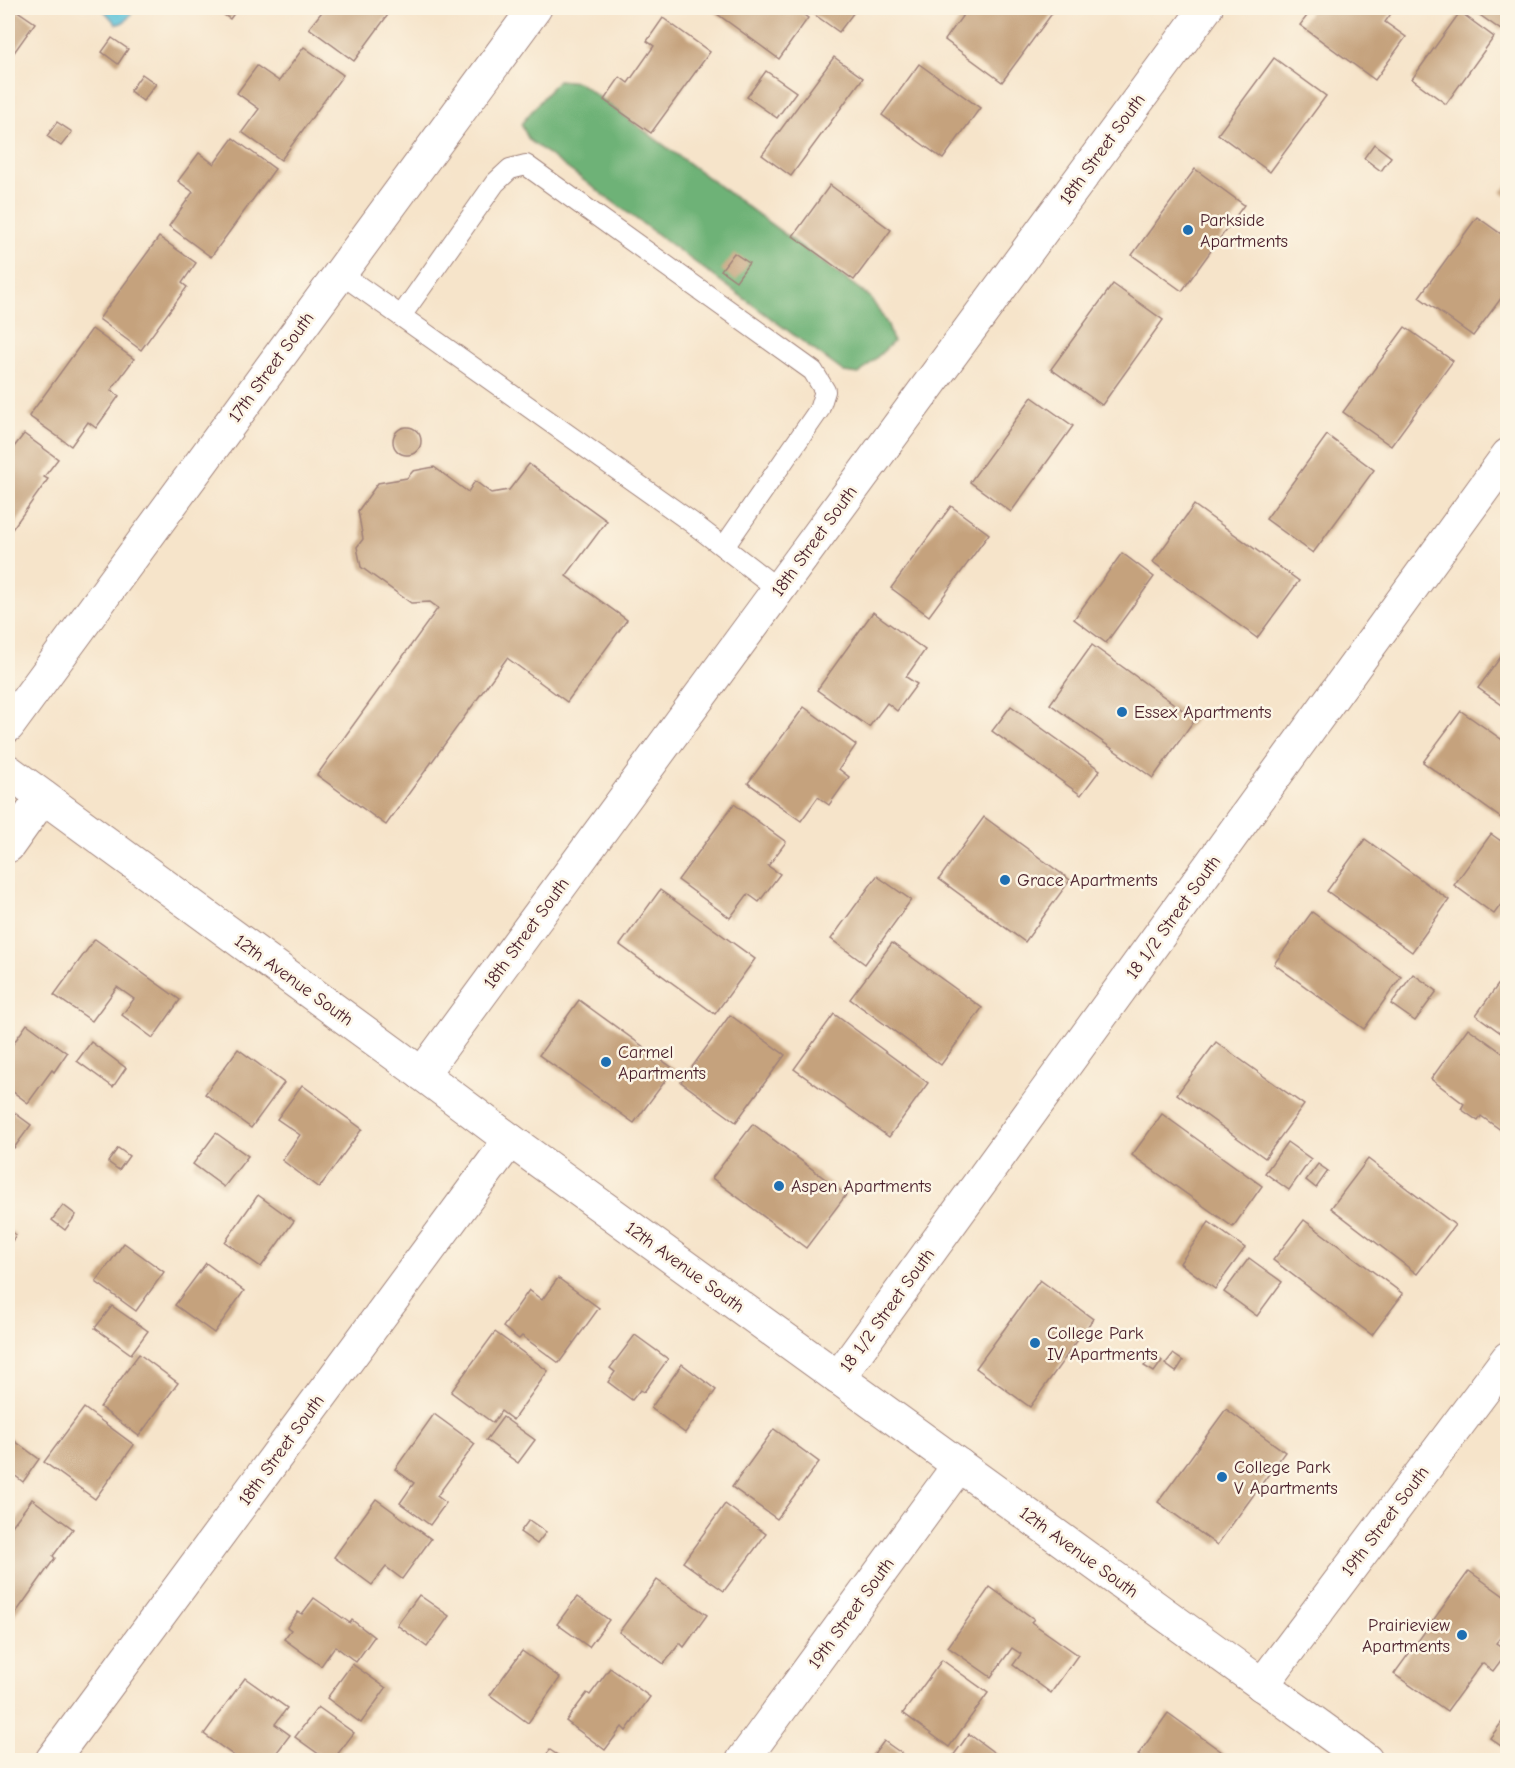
<svg xmlns="http://www.w3.org/2000/svg" width="1515" height="1768" font-family="'Comic Neue',sans-serif">
<style>
.forest{fill:#6eb277;stroke:#5c6851;stroke-width:1.5}
.water{fill:#5bc2d9;stroke:#527082;stroke-width:1.5}
.building{fill:#c5a27d}
.lines{fill:none;stroke-linecap:round;stroke-linejoin:round}
.service-casing{stroke:#a0827a;stroke-width:22}
.minor-casing{stroke:#a0827a;stroke-width:35}
.tertiary-casing{stroke:#a0827a;stroke-width:35}
.service{stroke:#fff;stroke-width:20}
.minor{stroke:#fff;stroke-width:33}
.tertiary{stroke:#fff;stroke-width:33}
.poi-dot{fill:#1f6fb2;stroke:#fcf5e5;stroke-width:2}
.labels{text-anchor:middle;stroke-width:5;stroke-linejoin:round;paint-order:stroke}
.street-label{font-size:18px;fill:#4a1f2b;stroke:#fcf5e5}
.poi-label{font-size:18px;fill:#4a1f2b;stroke:#fcf5e5;text-anchor:start}
</style>
<rect width="100%" height="100%" fill="#fcf5e5"/>
<filter id="ink" filterUnits="userSpaceOnUse"><feTurbulence type="fractalNoise" baseFrequency=".0167" numOctaves="2"/><feDisplacementMap in="SourceGraphic" scale="12" xChannelSelector="R" yChannelSelector="G"/><feConvolveMatrix kernelMatrix="1 2 1 2 8 2 1 2 1" color-interpolation-filters="sRGB"/></filter>
<filter id="wash" filterUnits="userSpaceOnUse"><feTurbulence type="fractalNoise" baseFrequency=".008" numOctaves="4" result="noise"/><feDisplacementMap in="SourceGraphic" scale="24" xChannelSelector="R" yChannelSelector="G"/><feGaussianBlur stdDeviation="1.35" result="paint"/><feColorMatrix in="noise" values="0 0 0 0 0 0 0 0 0 0 0 0 0 0 0 0 0 1.4 0 .05"/><feComposite in="paint" operator="in"/></filter>
<g filter="url(#wash)">
<rect width="100%" height="100%" fill="#f6e4ca"/>
<path class="forest" d="M 558,80 L 578,82 L 870,297 L 888,325 L 893,342 L 859,374 L 844,372 L 529,140 L 521,124 Z"/>
<path class="water" d="M 102,8 L 113,9 L 132,8 C 132,16 124,24 116,24 Z"/>
<g id="blocks">
<g class="building">
<path d="M 8,8 L 13,8 L 35,23 L 8,61 Z"/>
<path d="M 214,8 L 238,8 L 230,19 Z"/>
<path d="M 325,8 L 393,8 L 354,61 L 309,28 Z"/>
<path d="M 709,8 L 794,8 L 808,18 L 779,59 Z"/>
<path d="M 810,8 L 857,8 L 839,32 L 808,10 Z"/>
<path d="M 968,8 L 1056,8 L 1002,82 L 945,40 Z"/>
<path d="M 1313,8 L 1395,8 L 1385,22 L 1406,37 L 1375,80 L 1300,25 Z"/>
<path d="M 1470,8 L 1508,8 L 1508,22 L 1501,30 Z"/>
<path d="M 1460,12 L 1494,37 L 1446,104 L 1412,79 Z"/>
<path d="M 663,18 L 710,52 L 651,133 L 604,100 L 620,77 L 628,83 L 654,46 L 647,41 Z"/>
<path d="M 112,38 L 128,49 L 118,64 L 102,52 Z"/>
<path d="M 304,47 L 343,75 L 281,160 L 242,132 L 259,109 L 237,93 L 257,66 L 279,81 Z"/>
<path d="M 834,57 L 863,78 L 791,176 L 762,155 Z"/>
<path d="M 1274,58 L 1326,96 L 1270,172 L 1218,134 Z"/>
<path d="M 919,64 L 980,108 L 943,159 L 882,115 Z"/>
<path d="M 766,71 L 796,92 L 777,118 L 747,97 Z"/>
<path d="M 142,74 L 156,84 L 143,101 L 130,91 Z"/>
<path d="M 57,122 L 72,132 L 61,146 L 47,136 Z"/>
<path d="M 233,138 L 275,169 L 211,257 L 169,226 L 193,192 L 178,181 L 199,153 L 214,164 Z"/>
<path d="M 1374,144 L 1391,157 L 1381,171 L 1364,158 Z"/>
<path d="M 1195,169 L 1244,205 L 1182,291 L 1132,255 Z"/>
<path d="M 1508,184 L 1508,197 L 1501,192 Z"/>
<path d="M 830,185 L 891,230 L 854,280 L 793,236 Z"/>
<path d="M 1477,217 L 1508,239 L 1508,289 L 1473,336 L 1419,297 Z"/>
<path d="M 159,237 L 196,263 L 182,283 L 187,287 L 141,350 L 99,319 Z"/>
<path d="M 734,253 L 749,263 L 736,281 L 721,270 Z"/>
<path d="M 1113,284 L 1163,320 L 1102,405 L 1051,369 Z"/>
<path d="M 1405,327 L 1453,361 L 1391,446 L 1343,412 Z"/>
<path d="M 92,329 L 134,359 L 111,390 L 119,396 L 96,428 L 88,422 L 71,446 L 29,416 Z"/>
<path d="M 1032,397 L 1073,426 L 1011,512 L 970,482 Z"/>
<circle cx="407" cy="441" r="14"/>
<path d="M 24,434 L 58,459 L 44,477 L 48,479 L 8,535 L 8,450 L 10,452 Z"/>
<path d="M 1327,435 L 1374,470 L 1313,553 L 1266,519 Z"/>
<path d="M 529,464 L 607,521 L 566,576 L 627,620 L 567,702 L 507,658 L 386,825 L 317,775 L 438,608 L 430,602 L 411,603 L 361,567 L 357,547 L 363,539 L 358,511 L 378,483 L 407,478 L 413,471 L 434,467 L 468,492 L 475,481 L 491,493 L 509,490 Z"/>
<path d="M 1194,505 L 1299,581 L 1257,638 L 1153,562 Z"/>
<path d="M 951,506 L 989,534 L 929,616 L 891,588 Z"/>
<path d="M 1122,553 L 1154,577 L 1106,643 L 1074,619 Z"/>
<path d="M 873,612 L 925,650 L 906,677 L 917,684 L 897,711 L 887,703 L 869,727 L 817,690 Z"/>
<path d="M 1092,645 L 1195,719 L 1153,778 L 1050,704 Z"/>
<path d="M 1508,647 L 1508,709 L 1478,688 Z"/>
<path d="M 1011,706 L 1100,770 L 1081,795 L 992,731 Z"/>
<path d="M 804,707 L 856,745 L 839,769 L 849,777 L 829,805 L 818,797 L 801,821 L 748,783 Z"/>
<path d="M 1461,711 L 1508,744 L 1508,823 L 1423,762 Z"/>
<path d="M 734,804 L 786,842 L 768,866 L 780,874 L 759,902 L 748,894 L 730,918 L 678,880 Z"/>
<path d="M 984,817 L 1070,880 L 1025,942 L 939,879 Z"/>
<path d="M 1491,834 L 1508,846 L 1508,895 L 1494,914 L 1454,885 Z"/>
<path d="M 1365,839 L 1449,900 L 1412,952 L 1327,891 Z"/>
<path d="M 877,876 L 911,900 L 865,964 L 831,939 Z"/>
<path d="M 660,890 L 755,959 L 715,1014 L 620,945 Z"/>
<path d="M 1312,912 L 1401,977 L 1364,1029 L 1274,964 Z"/>
<path d="M 95,939 L 180,1000 L 153,1038 L 122,1015 L 134,999 L 117,987 L 92,1021 L 54,995 Z"/>
<path d="M 892,943 L 982,1008 L 941,1065 L 850,999 Z"/>
<path d="M 1508,971 L 1508,1038 L 1476,1015 Z"/>
<path d="M 1413,974 L 1437,991 L 1415,1021 L 1391,1004 Z"/>
<path d="M 579,1000 L 674,1069 L 634,1123 L 539,1055 Z"/>
<path d="M 834,1014 L 928,1083 L 889,1137 L 794,1069 Z"/>
<path d="M 730,1015 L 785,1055 L 736,1122 L 681,1082 Z"/>
<path d="M 27,1024 L 67,1053 L 54,1072 L 52,1070 L 28,1103 L 8,1088 L 8,1051 Z"/>
<path d="M 1468,1028 L 1508,1057 L 1508,1135 L 1481,1116 L 1478,1121 L 1461,1109 L 1464,1104 L 1431,1079 Z"/>
<path d="M 91,1042 L 126,1068 L 113,1087 L 77,1061 Z"/>
<path d="M 1216,1042 L 1304,1105 L 1265,1158 L 1177,1094 Z"/>
<path d="M 238,1049 L 284,1083 L 251,1128 L 205,1094 Z"/>
<path d="M 302,1085 L 362,1129 L 319,1188 L 282,1160 L 300,1135 L 277,1119 Z"/>
<path d="M 8,1108 L 31,1125 L 14,1148 L 8,1144 Z"/>
<path d="M 1162,1114 L 1262,1186 L 1233,1227 L 1132,1155 Z"/>
<path d="M 753,1124 L 846,1195 L 806,1248 L 712,1178 Z"/>
<path d="M 216,1133 L 248,1156 L 224,1187 L 193,1164 Z"/>
<path d="M 1287,1142 L 1311,1159 L 1289,1190 L 1265,1173 Z"/>
<path d="M 118,1148 L 129,1156 L 119,1170 L 108,1162 Z"/>
<path d="M 1368,1159 L 1455,1225 L 1417,1274 L 1331,1208 Z"/>
<path d="M 1318,1164 L 1328,1171 L 1316,1188 L 1306,1180 Z"/>
<path d="M 258,1195 L 294,1221 L 261,1267 L 225,1242 Z"/>
<path d="M 63,1205 L 76,1215 L 65,1230 L 52,1220 Z"/>
<path d="M 1304,1220 L 1403,1294 L 1372,1335 L 1273,1260 Z"/>
<path d="M 1209,1222 L 1245,1248 L 1215,1289 L 1180,1263 Z"/>
<path d="M 8,1229 L 16,1235 L 8,1247 Z"/>
<path d="M 124,1243 L 164,1272 L 136,1311 L 96,1282 Z"/>
<path d="M 1249,1258 L 1282,1282 L 1257,1316 L 1224,1292 Z"/>
<path d="M 206,1263 L 244,1291 L 214,1333 L 175,1305 Z"/>
<path d="M 558,1278 L 599,1308 L 559,1363 L 522,1336 L 519,1339 L 503,1327 L 529,1290 L 542,1300 Z"/>
<path d="M 1040,1280 L 1093,1319 L 1030,1407 L 976,1368 Z"/>
<path d="M 112,1306 L 148,1331 L 131,1354 L 95,1328 Z"/>
<path d="M 495,1332 L 548,1371 L 513,1420 L 501,1411 L 493,1423 L 451,1392 Z"/>
<path d="M 635,1335 L 668,1359 L 644,1392 L 640,1390 L 632,1400 L 608,1382 L 615,1372 L 610,1368 Z"/>
<path d="M 139,1354 L 178,1383 L 139,1436 L 100,1407 Z"/>
<path d="M 1153,1354 L 1162,1361 L 1154,1372 L 1144,1366 Z"/>
<path d="M 1173,1354 L 1183,1361 L 1176,1372 L 1165,1364 Z"/>
<path d="M 682,1364 L 716,1390 L 685,1433 L 651,1408 Z"/>
<path d="M 84,1408 L 134,1445 L 95,1499 L 44,1462 Z"/>
<path d="M 1226,1409 L 1285,1452 L 1217,1545 L 1158,1502 Z"/>
<path d="M 434,1414 L 475,1444 L 437,1496 L 446,1503 L 430,1525 L 400,1503 L 414,1483 L 395,1469 Z"/>
<path d="M 503,1417 L 535,1440 L 518,1463 L 486,1440 Z"/>
<path d="M 774,1429 L 819,1462 L 777,1519 L 732,1487 Z"/>
<path d="M 8,1436 L 39,1459 L 23,1482 L 8,1470 Z"/>
<path d="M 32,1499 L 73,1529 L 53,1556 L 55,1558 L 8,1624 L 8,1528 L 10,1525 L 12,1526 Z"/>
<path d="M 376,1499 L 431,1539 L 402,1579 L 386,1567 L 372,1585 L 334,1557 Z"/>
<path d="M 725,1504 L 766,1534 L 724,1591 L 683,1562 Z"/>
<path d="M 529,1520 L 546,1532 L 537,1544 L 520,1532 Z"/>
<path d="M 1469,1571 L 1508,1599 L 1508,1628 L 1496,1643 L 1508,1651 L 1493,1671 L 1482,1663 L 1447,1711 L 1394,1674 Z"/>
<path d="M 657,1580 L 707,1615 L 684,1647 L 680,1643 L 664,1664 L 619,1632 Z"/>
<path d="M 990,1587 L 1034,1619 L 1031,1622 L 1078,1655 L 1051,1693 L 1013,1665 L 1021,1654 L 1012,1648 L 991,1677 L 948,1647 Z"/>
<path d="M 419,1595 L 449,1616 L 427,1647 L 397,1625 Z"/>
<path d="M 577,1597 L 609,1620 L 589,1647 L 557,1624 Z"/>
<path d="M 314,1598 L 350,1623 L 352,1620 L 374,1637 L 356,1662 L 335,1646 L 321,1666 L 284,1639 L 291,1630 L 287,1627 L 298,1612 L 302,1614 Z"/>
<path d="M 522,1651 L 560,1678 L 528,1723 L 490,1695 Z"/>
<path d="M 942,1660 L 988,1693 L 949,1747 L 903,1713 Z"/>
<path d="M 352,1664 L 386,1688 L 361,1723 L 327,1698 Z"/>
<path d="M 610,1668 L 650,1697 L 626,1731 L 622,1727 L 605,1750 L 566,1721 L 587,1693 L 590,1695 Z"/>
<path d="M 245,1678 L 287,1708 L 275,1724 L 290,1735 L 271,1760 L 240,1760 L 204,1734 Z"/>
<path d="M 318,1707 L 354,1733 L 333,1760 L 327,1760 L 295,1737 Z"/>
<path d="M 1168,1713 L 1233,1760 L 1146,1760 L 1138,1755 Z"/>
<path d="M 1508,1714 L 1508,1751 L 1490,1738 Z"/>
<path d="M 969,1734 L 1000,1757 L 998,1760 L 950,1760 Z"/>
<path d="M 884,1741 L 911,1760 L 870,1760 Z"/>
<path d="M 550,1750 L 565,1760 L 542,1760 Z"/>
</g>
</g>
</g>
<g filter="url(#ink)">
<use href="#blocks" fill-opacity="0" stroke="#a0827a" stroke-width="1.5"/>
<g class="lines">
<g class="service-casing">
<g id="service">
<path d="M 340,273 L 691,522 L 778,589"/>
<path d="M 401,316 L 495,183 L 510,169 L 526,165 L 813,371 L 825,391 L 819,410 L 724,547"/>
</g>
</g>
<g class="minor-casing">
<g id="minor">
<path d="M 8,726 L 535,8"/>
<path d="M 8,846 L 43,797"/>
<path d="M 422,1074 L 1206,8"/>
<path d="M 838,1378 L 1508,455"/>
<path d="M 1262,1685 L 1508,1358"/>
<path d="M 52,1760 L 510,1140"/>
<path d="M 743,1760 L 959,1465"/>
</g>
</g>
<g class="tertiary-casing">
<path id="tertiary" d="M 8,771 L 422,1074 L 510,1140 L 1366,1760"/>
</g>
<use href="#service" class="service"/>
<use href="#minor" class="minor"/>
<use href="#tertiary" class="tertiary"/>
</g>
</g>
<g class="poi-dot">
<circle cx="1188" cy="230" r="6"/>
<circle cx="1122" cy="712" r="6"/>
<circle cx="1005" cy="880" r="6"/>
<circle cx="606" cy="1062" r="6"/>
<circle cx="779" cy="1186" r="6"/>
<circle cx="1035" cy="1343" r="6"/>
<circle cx="1222" cy="1477" r="6"/>
<circle cx="1462" cy="1635" r="6"/>
</g>
<g class="labels">
<g class="street-label">
<text transform="translate(1102 149) rotate(-54)" y="6">18th Street South</text>
<text transform="translate(271 367) rotate(-54)" y="6">17th Street South</text>
<text transform="translate(814 541) rotate(-54)" y="6">18th Street South</text>
<text transform="translate(1173 917) rotate(-54)" y="6">18 1/2 Street South</text>
<text transform="translate(526 933) rotate(-54)" y="6">18th Street South</text>
<text transform="translate(294 980) rotate(36)" y="6">12th Avenue South</text>
<text transform="translate(685 1267) rotate(36)" y="6">12th Avenue South</text>
<text transform="translate(887 1310) rotate(-54)" y="6">18 1/2 Street South</text>
<text transform="translate(281 1450) rotate(-54)" y="6">18th Street South</text>
<text transform="translate(1385 1521) rotate(-53)" y="6">19th Street South</text>
<text transform="translate(1079 1552) rotate(36)" y="6">12th Avenue South</text>
<text transform="translate(851 1613) rotate(-54)" y="6">19th Street South</text>
</g>
<g class="poi-label">
<text x="1200" y="226">Parkside<tspan x="1200" dy="21">Apartments</tspan></text>
<text x="1134" y="718">Essex Apartments</text>
<text x="1017" y="886">Grace Apartments</text>
<text x="618" y="1058">Carmel<tspan x="618" dy="21">Apartments</tspan></text>
<text x="791" y="1192">Aspen Apartments</text>
<text x="1047" y="1339">College Park<tspan x="1047" dy="21">IV Apartments</tspan></text>
<text x="1234" y="1473">College Park<tspan x="1234" dy="21">V Apartments</tspan></text>
<text x="1450" y="1631" text-anchor="end">Prairieview<tspan x="1450" dy="21">Apartments</tspan></text>
</g>
</g>
<rect width="1515" height="1768" fill="none" stroke="#fcf5e5" stroke-width="30"/>
</svg>
